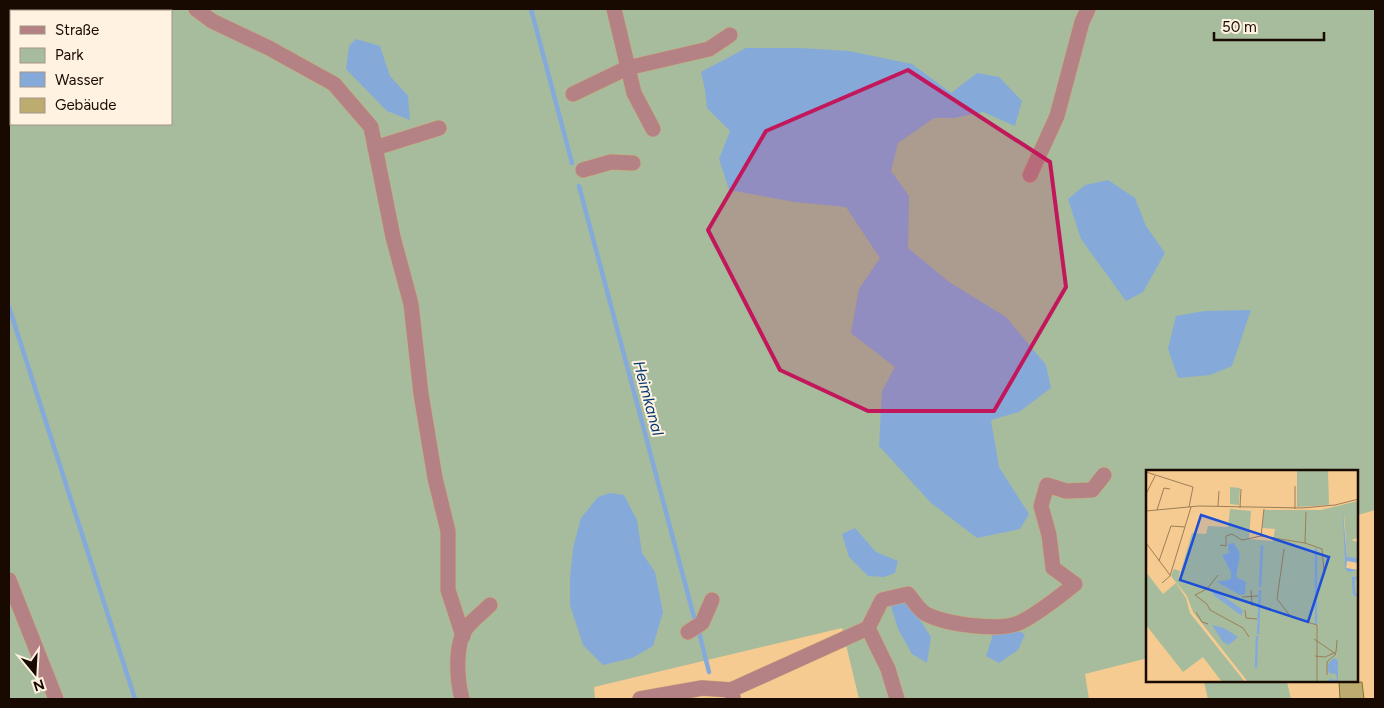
<svg xmlns="http://www.w3.org/2000/svg" width="1384" height="708" font-family="Figtree,sans-serif">
<style>
.green{fill:#a7bc9d;fill-rule:evenodd}
.water{fill:#85aada}
.lines{fill:none;stroke-linecap:round;stroke-linejoin:round}
.stream{stroke:#85aada;stroke-width:4.5}
.building{fill:#bcac70;stroke:#837230}
.minor-casing{stroke:#cda877;stroke-width:16}
.minor{stroke:#b48185;stroke-width:15}
.marked{fill:#c2185b;fill-opacity:0.2;stroke:#c2185b;stroke-width:4;stroke-linejoin:round}
.labels{text-anchor:middle;stroke-width:4;stroke-linejoin:round;paint-order:stroke}
.water-label{font-size:16px;font-style:italic;fill:#043a73;stroke:#fff2e1}
.inset-river{fill:none;stroke:#85aada;stroke-width:2.5}
.inset-road{fill:none;stroke:#9d7e57;stroke-width:1}
.view{fill:#1d4ed8;fill-opacity:0.15;stroke:#1d4ed8;stroke-width:2.5}
.inset-edge{fill:none;stroke:#180a00;stroke-width:2.5}
</style>
<rect width="100%" height="100%" fill="#f5cb91"/>
<g class="green">
<path d="M 9,9 L 1375,9 L 1375,510 L 1358,515 L 1358,472 L 1148,472 L 1148,658 L 1085,674 L 1089,699 L 859,699 L 842,628 L 594,687 L 595,699 L 9,699 ZM 11,11 L 171,11 L 171,124 L 11,124 Z"/>
<path d="M 1204,682 L 1287,682 L 1291,699 L 1208,699 Z"/>
</g>
<g class="water">
<path d="M 356,39 L 380,46 L 390,76 L 408,96 L 410,120 L 387,111 L 346,69 L 349,46 Z"/>
<path d="M 746,48 L 800,48 L 849,51 L 912,64 L 951,93 L 977,73 L 999,77 L 1022,101 L 1015,126 L 983,112 L 954,118 L 934,118 L 898,143 L 891,171 L 909,196 L 908,248 L 949,282 L 1006,317 L 1046,365 L 1051,388 L 1019,412 L 991,420 L 999,467 L 1029,514 L 1020,529 L 977,538 L 931,503 L 879,446 L 882,391 L 895,367 L 851,333 L 859,289 L 880,258 L 846,207 L 795,202 L 729,190 L 719,159 L 730,131 L 707,108 L 705,90 L 701,72 Z"/>
<path d="M 1108,180 L 1135,198 L 1146,226 L 1165,253 L 1143,292 L 1126,301 L 1081,239 L 1068,199 L 1085,185 Z"/>
<path d="M 1251,310 L 1232,366 L 1210,375 L 1178,378 L 1168,349 L 1176,316 L 1205,311 Z"/>
<path d="M 610,493 L 624,495 L 637,520 L 642,553 L 655,572 L 663,612 L 653,646 L 632,658 L 603,665 L 583,645 L 570,605 L 570,577 L 573,548 L 581,518 L 598,497 Z"/>
<path d="M 855,528 L 876,552 L 898,561 L 895,573 L 884,577 L 868,576 L 849,557 L 842,534 Z"/>
<path d="M 897,594 L 920,620 L 931,637 L 927,663 L 912,654 L 898,629 L 891,606 Z"/>
<path d="M 1013,629 L 1025,634 L 1018,650 L 999,663 L 986,656 L 993,634 Z"/>
</g>
<g class="lines">
<g class="stream">
<path d="M 531,9 L 572,163"/>
<path d="M 579,186 L 694,617"/>
<path d="M 9,307 L 135,699"/>
<path d="M 699,632 L 709,672"/>
</g>
</g>
<path class="building" d="M 1339,682 L 1362,682 L 1364,699 L 1340,699 Z"/>
<g class="lines">
<g class="minor-casing">
<g id="minor">
<path d="M 196,9 L 212,21 L 269,48 L 334,84 L 371,127 L 393,237 L 411,304 L 421,394 L 435,478 L 448,531 L 448,590 L 463,636"/>
<path d="M 614,9 L 634,93 L 653,129"/>
<path d="M 573,94 L 627,68 L 709,49 L 730,35"/>
<path d="M 375,148 L 439,128"/>
<path d="M 583,170 L 611,162 L 633,163"/>
<path d="M 1030,175 L 1057,116 L 1082,22 L 1088,9"/>
<path d="M 9,580 L 56,699"/>
<path d="M 868,628 L 888,669 L 897,699"/>
<path d="M 688,632 L 702,623 L 712,600"/>
<path d="M 731,690 L 868,628 L 882,600 L 908,594 C 913,600 919,610 926,614 C 946,624 1002,633 1023,621 C 1041,611 1059,597 1075,584 L 1053,568 L 1049,535 L 1041,506 L 1047,485 L 1066,491 L 1092,490 L 1104,475"/>
<path d="M 462,699 C 457,680 454,644 467,627 C 474,619 483,612 490,605"/>
<path d="M 640,699 L 702,688 L 731,690 L 733,698"/>
</g>
</g>
<use href="#minor" class="minor"/>
</g>
<path class="marked" d="M 908,70 L 1050,162 L 1066,287 L 994,411 L 868,411 L 780,370 L 708,230 L 766,131 Z"/>
<g class="labels">
<g class="water-label">
<text transform="translate(649 398) rotate(75)" y="6">Heimkanal</text>
</g>
</g>
<g transform="translate(1146 470)">
<rect width="212" height="212" fill="#f5cb91"/>
<path d="M 151,0 L 189,0 L 182,1 L 183,35 L 151,37 ZM 84,17 L 94,18 L 93,35 L 84,34 ZM 212,31 L 212,68 L 205,70 L 212,72 L 212,88 L 201,88 L 198,43 L 199,98 L 212,100 L 212,212 L 102,212 L 47,142 L 41,126 L 25,106 L 28,99 L 34,101 L 32,111 L 46,63 L 60,64 L 62,56 L 82,57 L 84,39 L 105,41 L 103,69 L 127,71 L 129,59 L 116,58 L 118,40 L 175,40 ZM 0,102 L 17,124 L 30,113 L 40,128 L 44,143 L 99,212 L 76,212 L 57,187 L 37,202 L 0,155 Z" fill="#a7bc9d"/>
<path d="M 197,43 L 201,87 L 212,88 L 212,93 L 201,91 L 200,98 L 212,100 L 202,102 L 199,98 ZM 88,73 L 94,84 L 90,107 L 100,112 L 99,124 L 94,125 L 71,112 L 85,109 L 85,102 L 76,85 L 83,83 L 82,74 ZM 69,120 L 97,140 L 96,146 L 70,127 L 66,123 ZM 66,155 L 78,158 L 92,167 L 83,175 L 77,172 ZM 188,188 L 192,190 L 192,212 L 183,212 L 183,209 L 191,210 L 190,204 L 183,203 L 181,195 Z" fill="#85aada"/>
<path class="inset-river" d="M 114,117 L 116,75M 212,126 L 208,124 L 207,108 L 213,108M 170,154 L 170,78M 112,164 L 114,120M 110,198 L 111,166"/>
<path class="inset-road" d="M 0,2 L 47,17 L 43,37M 149,16 L 149,39M 0,24 L 9,6M 72,36 L 73,21M 94,38 L 95,19M 118,39 L 115,66 L 159,73 L 160,42M 11,40 L 18,18 L 24,19M 0,41 L 53,36 L 156,38 L 189,35 L 213,29M 0,73 L 24,105M 159,73 L 176,79 L 178,102M 74,75 L 80,76 L 80,66 L 86,64 L 96,70 L 115,66M 138,79 L 131,129 L 145,147 L 171,155 L 171,212M 13,91 L 25,56 L 39,57M 72,105 L 61,119 L 49,125 L 61,134 L 64,140 L 97,158 L 103,167M 16,113 L 24,106 L 45,37M 105,120 L 106,136M 96,127 L 112,126M 99,140 L 100,148 L 111,149M 50,142 L 56,152 L 62,154M 168,169 L 190,184 L 181,192 L 181,205M 169,186 L 179,187 L 190,182 L 191,170"/>
<path class="view" d="M 55,45 L 183,87 L 162,152 L 34,110 Z"/>
<rect width="212" height="212" class="inset-edge"/>
</g>
<rect width="1384" height="708" fill="none" stroke="#180a00" stroke-width="20"/>
<rect x="10" y="10" width="162" height="115" fill="#fff2e1" stroke="#a39587"/>
<rect x="20" y="26" width="25" height="8" fill="#b48185" stroke="#a39587"/>
<text x="55" y="35" font-size="15" fill="#180a00">Straße</text>
<rect x="20" y="48" width="25" height="15" fill="#a7bc9d" stroke="#a39587"/>
<text x="55" y="60" font-size="15" fill="#180a00">Park</text>
<rect x="20" y="72" width="25" height="15" fill="#85aada" stroke="#a39587"/>
<text x="55" y="85" font-size="15" fill="#180a00">Wasser</text>
<rect x="20" y="98" width="25" height="15" fill="#bcac70" stroke="#a39587"/>
<text x="55" y="110" font-size="15" fill="#180a00">Gebäude</text>
<g transform="translate(35 673) rotate(162)" stroke="#fff2e1" stroke-width="4" paint-order="stroke">
<path d="M0-4L9 19L0 12L-9 19Z" fill="#180a00"/>
<text y="-8" font-size="14" font-weight="bold" text-anchor="middle" fill="#180a00">N</text>
</g>
<path d="M1214 32v8h110v-8" fill="none" stroke="#180a00" stroke-width="2.5"/>
<text x="1222" y="32" font-size="15" fill="#180a00" stroke="#fff2e1" stroke-width="4" paint-order="stroke">50 m</text>
</svg>
